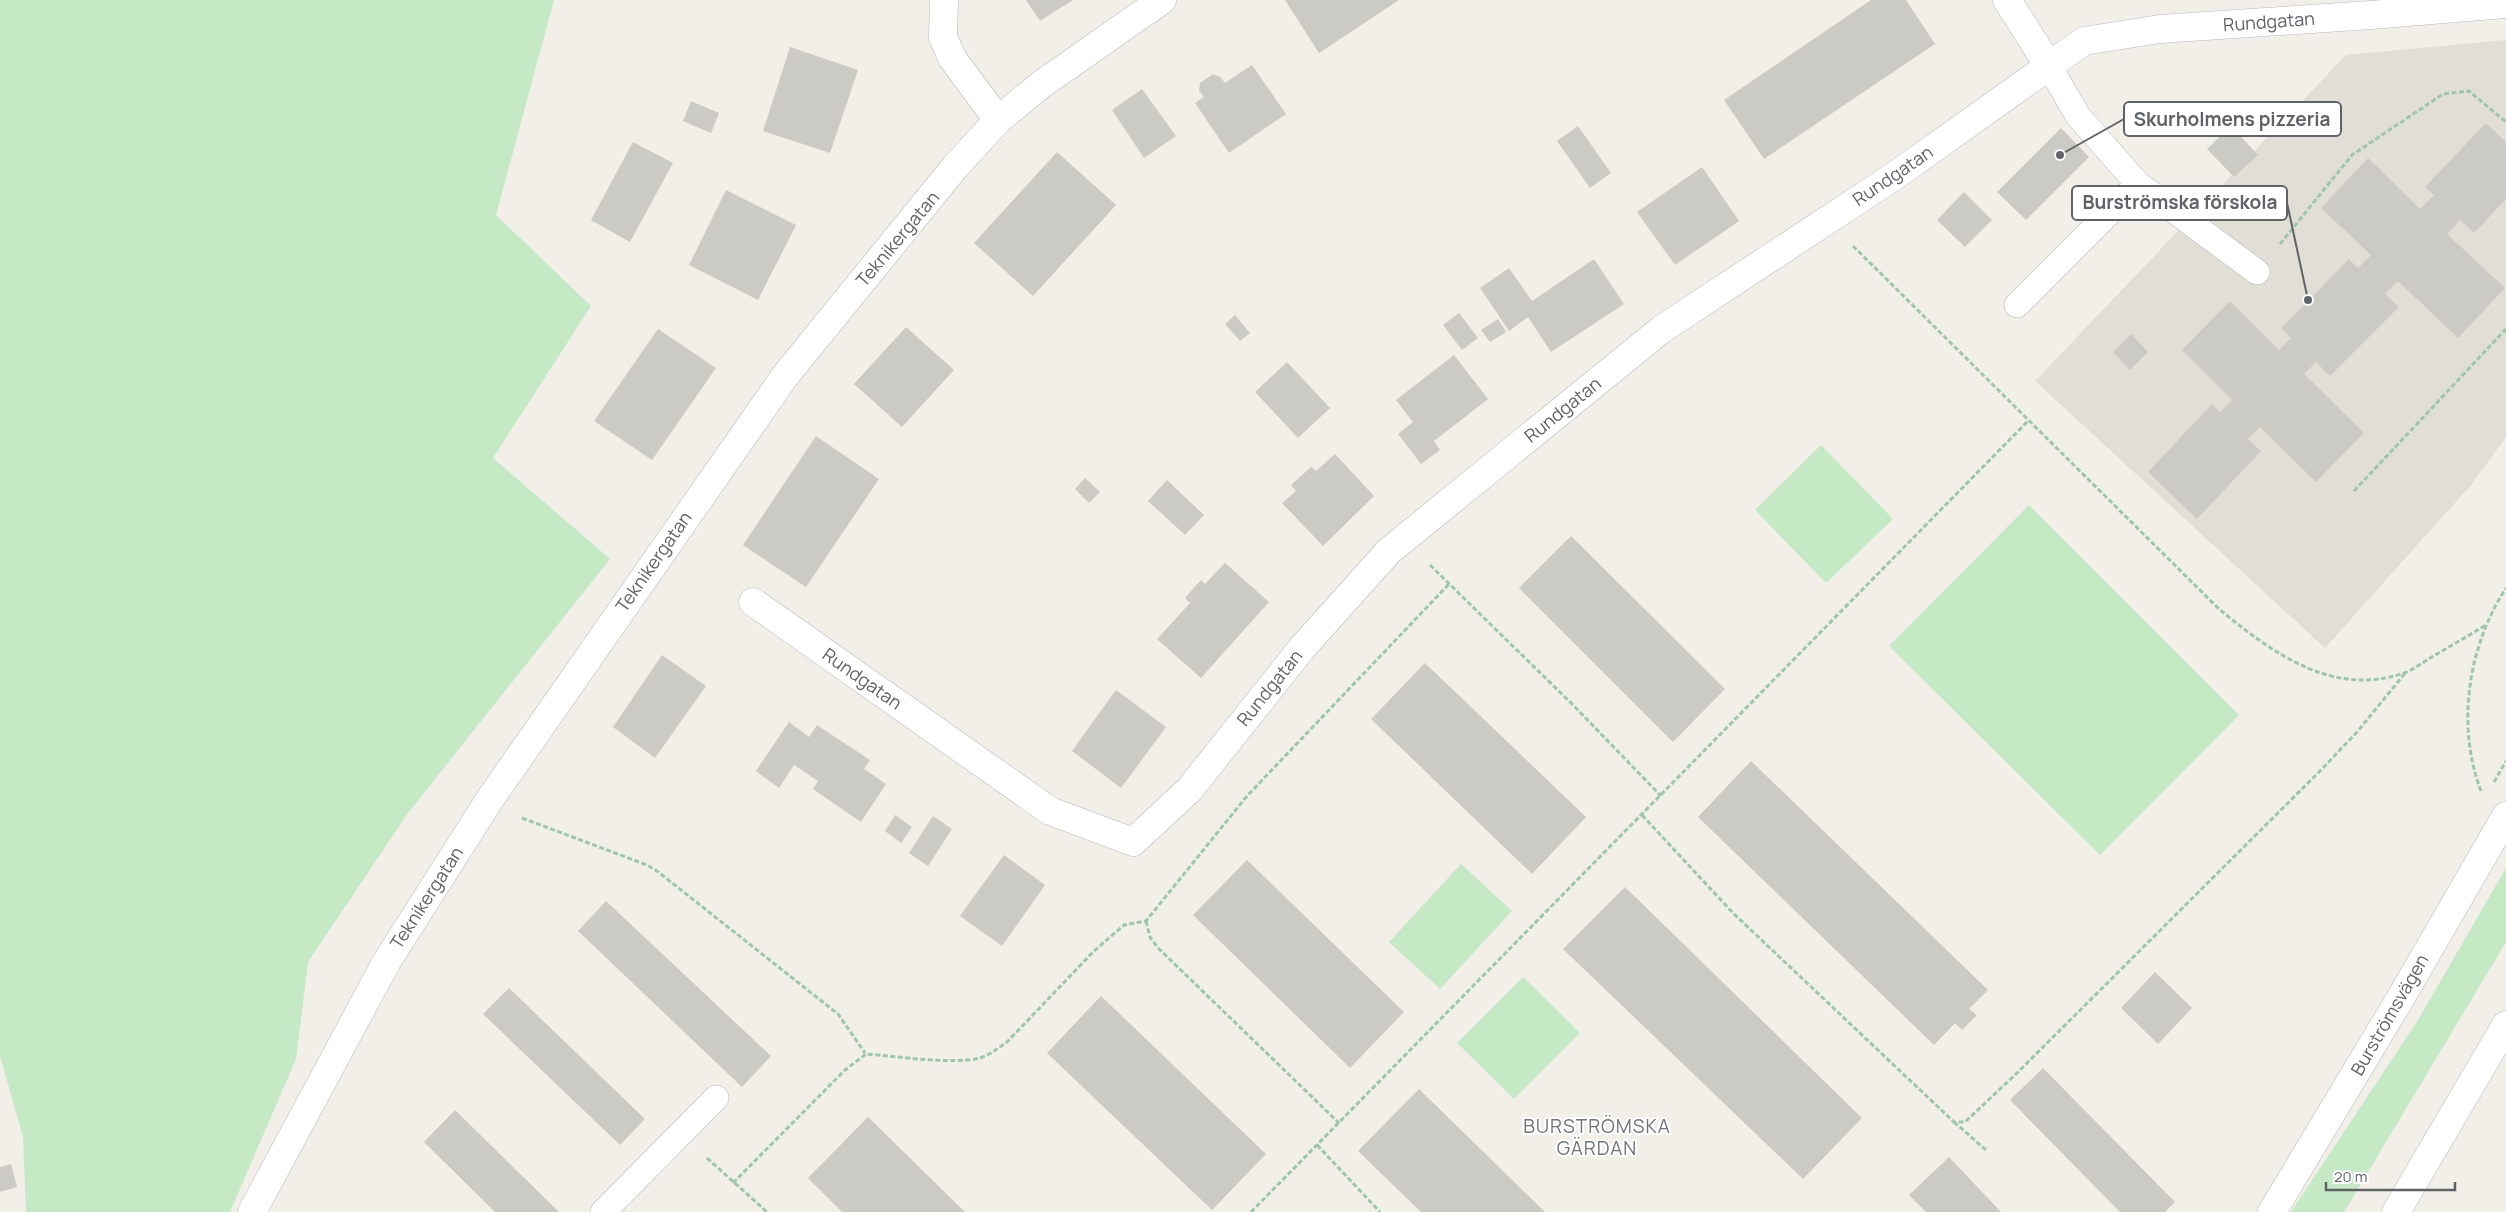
<svg xmlns="http://www.w3.org/2000/svg" width="2506" height="1212" font-family="Manrope,sans-serif">
<style>
.education{fill:#e1ded6}
.green{fill:#c5e8c5}
.building{fill:#cccac5}
.lines{fill:none;stroke-linecap:round;stroke-linejoin:round}
.lane-casing{stroke:#b5b8bc;stroke-width:26}
.street-casing{stroke:#b5b8bc;stroke-width:29}
.secondary-casing{stroke:#b6babf;stroke-width:29}
.path{stroke:#9cc7a9;stroke-width:3;stroke-dasharray:5 2.5;stroke-linecap:butt}
.lane{stroke:#fff;stroke-width:25}
.street{stroke:#fff;stroke-width:28}
.secondary{stroke:#fff;stroke-width:28}
.labels{text-anchor:middle;stroke-width:4;stroke-linejoin:round;paint-order:stroke}
.street-label{font-size:18px;fill:#5f6368;stroke:#fff}
.neighbourhood-label{font-size:19px;letter-spacing:1px;fill:#70757a;stroke:#fff}
.leader{fill:none;stroke:#5f6368;stroke-width:2}
.callout-dot{fill:#5f6368;stroke:#fff;stroke-width:2}
.callout{fill:#fff;stroke:#5f6368;stroke-width:2}
.callout-label{font-size:19px;text-anchor:middle;font-weight:bold;fill:#5f6368}
</style>
<rect width="100%" height="100%" fill="#f1efe8"/>
<path class="education" d="M 2506,40 L 2506,437 L 2471,485 L 2325,648 L 2035,381 L 2346,55 Z"/>
<g class="green">
<path d="M 0,0 L 554,0 L 496,215 L 591,306 L 493,458 L 610,559 L 408,813 L 308,962 L 296,1059 L 230,1212 L 26,1212 L 23,1137 L 0,1056 Z"/>
<path d="M 1821,445 L 1893,519 L 1826,583 L 1755,510 Z"/>
<path d="M 2029,505 L 2239,715 L 2100,855 L 1889,646 Z"/>
<path d="M 1461,864 L 1512,911 L 1440,989 L 1389,942 Z"/>
<path d="M 2506,868 L 2506,942 L 2344,1212 L 2291,1212 L 2418,1020 Z"/>
<path d="M 1523,977 L 1580,1033 L 1514,1099 L 1457,1043 Z"/>
</g>
<g class="building">
<path d="M 1026,0 L 1073,0 L 1040,21 Z"/>
<path d="M 1285,0 L 1399,0 L 1319,53 Z"/>
<path d="M 1871,0 L 1906,0 L 1935,44 L 1764,159 L 1724,100 Z"/>
<path d="M 790,47 L 858,70 L 830,153 L 763,131 Z"/>
<path d="M 1252,65 L 1286,114 L 1229,153 L 1195,103 L 1204,97 L 1199,91 L 1200,83 L 1213,74 L 1220,77 L 1225,83 Z"/>
<path d="M 1142,89 L 1176,136 L 1144,158 L 1112,110 Z"/>
<path d="M 691,101 L 719,113 L 711,133 L 683,121 Z"/>
<path d="M 2486,123 L 2506,142 L 2506,199 L 2474,233 L 2460,220 L 2447,234 L 2505,288 L 2458,338 L 2398,281 L 2385,294 L 2399,307 L 2330,376 L 2316,362 L 2304,374 L 2364,433 L 2316,482 L 2260,427 L 2248,439 L 2261,451 L 2197,519 L 2148,472 L 2212,404 L 2220,412 L 2232,400 L 2182,350 L 2230,301 L 2279,350 L 2291,338 L 2281,328 L 2349,259 L 2358,268 L 2371,255 L 2321,208 L 2368,158 L 2420,209 L 2434,195 L 2425,187 Z"/>
<path d="M 1578,126 L 1611,173 L 1590,188 L 1557,141 Z"/>
<path d="M 2231,126 L 2258,155 L 2234,177 L 2207,149 Z"/>
<path d="M 2061,128 L 2089,157 L 2026,220 L 1997,192 Z"/>
<path d="M 633,142 L 673,163 L 630,242 L 591,220 Z"/>
<path d="M 1057,152 L 1116,205 L 1033,296 L 974,243 Z"/>
<path d="M 1702,167 L 1739,221 L 1675,265 L 1637,212 Z"/>
<path d="M 726,190 L 796,225 L 758,300 L 689,265 Z"/>
<path d="M 1964,192 L 1992,220 L 1965,247 L 1937,220 Z"/>
<path d="M 1594,259 L 1624,304 L 1551,352 L 1528,317 L 1509,331 L 1480,288 L 1509,268 L 1532,301 Z"/>
<path d="M 1459,313 L 1478,338 L 1462,350 L 1443,325 Z"/>
<path d="M 1235,315 L 1250,333 L 1240,341 L 1225,324 Z"/>
<path d="M 1498,319 L 1506,332 L 1490,342 L 1481,330 Z"/>
<path d="M 906,327 L 954,370 L 902,427 L 854,384 Z"/>
<path d="M 658,329 L 716,368 L 652,460 L 594,421 Z"/>
<path d="M 2131,334 L 2148,352 L 2130,370 L 2113,352 Z"/>
<path d="M 1454,355 L 1488,399 L 1434,441 L 1440,450 L 1421,464 L 1398,434 L 1413,422 L 1396,400 Z"/>
<path d="M 1287,362 L 1330,408 L 1298,438 L 1255,392 Z"/>
<path d="M 816,436 L 879,479 L 806,587 L 743,545 Z"/>
<path d="M 1335,454 L 1374,496 L 1323,546 L 1282,503 L 1296,491 L 1291,485 L 1311,467 L 1316,471 Z"/>
<path d="M 1085,478 L 1100,492 L 1089,503 L 1075,489 Z"/>
<path d="M 1167,480 L 1204,515 L 1185,535 L 1148,501 Z"/>
<path d="M 1571,536 L 1725,689 L 1673,742 L 1519,588 Z"/>
<path d="M 1225,563 L 1269,602 L 1201,678 L 1157,639 L 1190,603 L 1185,598 L 1201,580 L 1205,584 Z"/>
<path d="M 662,655 L 706,686 L 655,758 L 613,727 Z"/>
<path d="M 1425,663 L 1586,817 L 1532,874 L 1371,719 Z"/>
<path d="M 1116,690 L 1166,727 L 1121,788 L 1072,751 Z"/>
<path d="M 789,722 L 809,737 L 817,725 L 870,760 L 864,769 L 886,784 L 861,822 L 813,789 L 818,781 L 794,765 L 779,788 L 756,771 Z"/>
<path d="M 1751,761 L 1988,990 L 1969,1009 L 1977,1015 L 1962,1030 L 1955,1023 L 1934,1045 L 1698,817 Z"/>
<path d="M 895,815 L 912,827 L 901,843 L 885,831 Z"/>
<path d="M 933,816 L 952,829 L 928,866 L 909,853 Z"/>
<path d="M 1004,855 L 1045,885 L 1002,946 L 960,916 Z"/>
<path d="M 1247,860 L 1404,1012 L 1350,1068 L 1193,915 Z"/>
<path d="M 1625,887 L 1862,1118 L 1803,1179 L 1563,949 Z"/>
<path d="M 606,901 L 771,1056 L 742,1087 L 578,931 Z"/>
<path d="M 2155,972 L 2192,1008 L 2158,1044 L 2121,1008 Z"/>
<path d="M 509,988 L 645,1119 L 620,1145 L 483,1014 Z"/>
<path d="M 1101,996 L 1266,1154 L 1212,1210 L 1047,1053 Z"/>
<path d="M 2043,1068 L 2175,1202 L 2165,1212 L 2120,1212 L 2010,1100 Z"/>
<path d="M 1419,1089 L 1545,1212 L 1421,1212 L 1358,1151 Z"/>
<path d="M 455,1110 L 559,1212 L 495,1212 L 424,1142 Z"/>
<path d="M 868,1117 L 965,1212 L 842,1212 L 808,1178 Z"/>
<path d="M 1949,1157 L 2001,1212 L 1926,1212 L 1909,1195 Z"/>
<path d="M 11,1164 L 17,1187 L 0,1192 L 0,1167 Z"/>
</g>
<g class="lines">
<g class="lane-casing">
<g id="lane">
<path d="M 2138,184 L 2257,272"/>
<path d="M 2017,305 L 2138,184 L 2078,116 L 2049,66"/>
<path d="M 603,1212 L 716,1098"/>
</g>
</g>
<g class="street-casing">
<g id="street">
<path d="M 944,0 L 943,37 L 952,58 L 998,120"/>
<path d="M 2007,0 L 2049,66"/>
<path d="M 753,602 L 1050,811 L 1133,842 L 1189,790 L 1302,648 L 1389,551 L 1662,329 L 1893,177 L 2084,41 L 2160,29 L 2371,15 L 2506,4"/>
<path d="M 252,1212 L 387,961 L 490,799 L 785,376 L 955,167 L 998,120 L 1042,84 L 1162,0"/>
<path d="M 2272,1212 L 2403,994 L 2506,816"/>
</g>
</g>
<g class="secondary-casing">
<path id="secondary" d="M 2396,1212 L 2506,1025"/>
</g>
<g class="path">
<path d="M 2280,244 L 2352,155 L 2443,94 L 2469,91 L 2506,122"/>
<path d="M 1853,246 L 2219,609 C 2271,652 2333,698 2404,673 C 2413,670 2422,663 2430,658 C 2449,647 2468,636 2486,625"/>
<path d="M 2354,491 L 2506,329"/>
<path d="M 1430,565 L 1573,705 L 1661,796"/>
<path d="M 2494,782 L 2506,761"/>
<path d="M 2481,791 C 2456,726 2468,646 2506,588"/>
<path d="M 1642,815 L 1733,913 L 1954,1122 L 1965,1122 L 2017,1073 L 2320,771 L 2357,732 L 2406,672"/>
<path d="M 522,818 L 647,865 L 657,871 L 838,1014 L 865,1053"/>
<path d="M 1146,921 L 1150,937 L 1158,948 L 1339,1123"/>
<path d="M 1954,1122 L 1986,1150"/>
<path d="M 1317,1145 L 1380,1212"/>
<path d="M 707,1158 L 767,1212"/>
<path d="M 733,1183 L 845,1070 L 866,1054 C 895,1056 953,1065 980,1058 C 990,1055 998,1048 1007,1042 L 1094,951 L 1124,925 L 1146,921 L 1247,796 L 1449,584"/>
<path d="M 1251,1212 L 2028,421"/>
</g>
<use href="#lane" class="lane"/>
<use href="#street" class="street"/>
<use href="#secondary" class="secondary"/>
</g>
<g class="labels">
<g class="street-label">
<text transform="translate(2269 22) rotate(-4)" y="6">Rundgatan</text>
<text transform="translate(1893 176) rotate(-34)" y="6">Rundgatan</text>
<text transform="translate(898 239) rotate(-50)" y="6">Teknikergatan</text>
<text transform="translate(1563 410) rotate(-39)" y="6">Rundgatan</text>
<text transform="translate(654 562) rotate(-55)" y="6">Teknikergatan</text>
<text transform="translate(862 679) rotate(35)" y="6">Rundgatan</text>
<text transform="translate(1270 688) rotate(-51)" y="6">Rundgatan</text>
<text transform="translate(427 898) rotate(-57)" y="6">Teknikergatan</text>
<text transform="translate(2390 1015) rotate(-60)" y="6">Burströmsvägen</text>
</g>
<g class="neighbourhood-label">
<text x="1597" y="1133">BURSTRÖMSKA<tspan x="1597" dy="22">GÄRDAN</tspan></text>
</g>
</g>
<path class="leader" d="M2060 155L2124 119M2308 300L2287 203"/>
<g class="callout-dot">
<circle cx="2060" cy="155" r="5"/>
<circle cx="2308" cy="300" r="5"/>
</g>
<g class="callout">
<rect x="2124" y="102" width="217" height="34" rx="5"/>
<rect x="2072" y="186" width="215" height="34" rx="5"/>
</g>
<g class="callout-label">
<text x="2232" y="126">Skurholmens pizzeria</text>
<text x="2180" y="209">Burströmska förskola</text>
</g>
<path d="M2326 1182v8h129v-8" fill="none" stroke="#5f6368" stroke-width="2.5"/>
<text x="2334" y="1182" font-size="15" fill="#5f6368" stroke="#ffffff" stroke-width="4" paint-order="stroke">20 m</text>
</svg>
